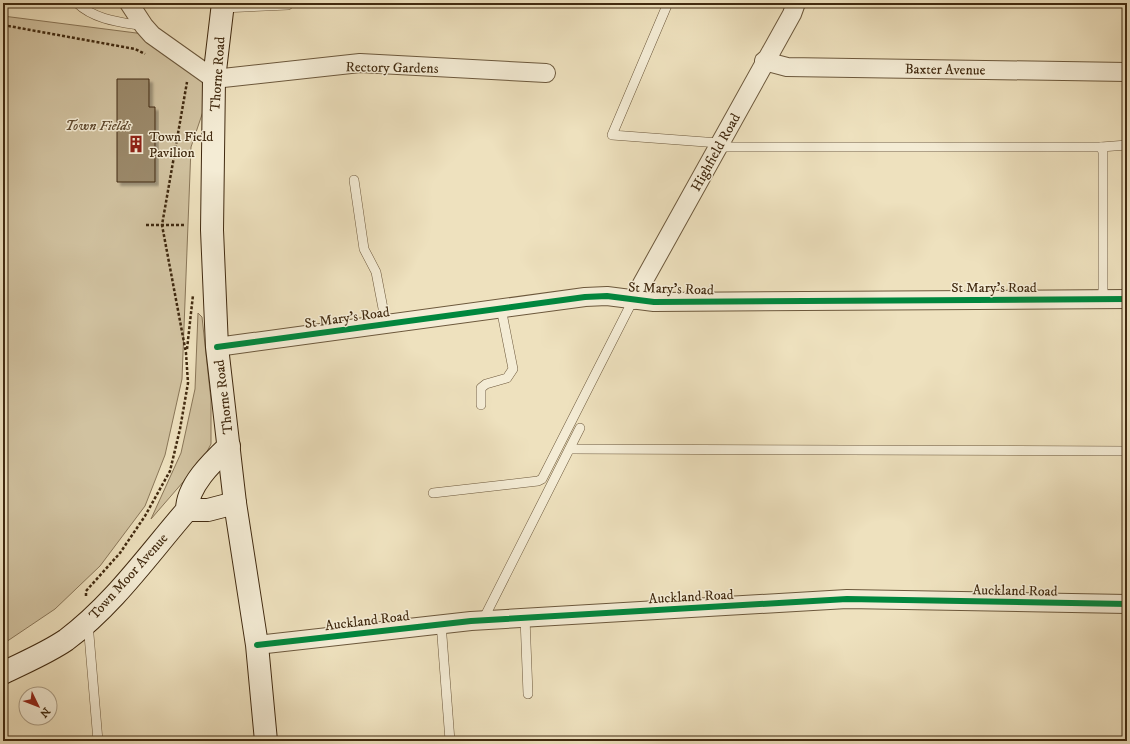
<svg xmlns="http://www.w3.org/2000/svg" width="1130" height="744" font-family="'IM FELL DW Pica',serif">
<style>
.green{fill:#d1c2a0;stroke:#897658}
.building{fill:#9b896a;stroke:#412a10;filter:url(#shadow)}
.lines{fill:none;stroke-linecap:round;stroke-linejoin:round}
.lane-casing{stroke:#6c583c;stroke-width:10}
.street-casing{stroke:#6c583c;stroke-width:20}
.secondary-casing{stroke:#412a10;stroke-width:24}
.path{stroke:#412a10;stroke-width:2.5;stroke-dasharray:3 2;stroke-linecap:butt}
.lane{stroke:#f4ecd5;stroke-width:9}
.street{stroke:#f4ecd5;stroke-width:18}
.secondary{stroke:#f4ecd5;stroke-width:22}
.cycleway-casing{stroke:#f4ecd5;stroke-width:8}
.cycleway{stroke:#00873e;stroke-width:6}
.labels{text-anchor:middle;stroke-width:3;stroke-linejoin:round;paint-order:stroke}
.street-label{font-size:14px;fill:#412a10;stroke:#f4ecd5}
.park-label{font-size:14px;font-style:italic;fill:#5e482d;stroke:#f4ecd5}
.poi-label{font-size:14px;fill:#412a10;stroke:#f4ecd5;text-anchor:start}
</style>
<defs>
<filter id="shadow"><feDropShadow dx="3.5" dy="3.5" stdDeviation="1" flood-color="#0004"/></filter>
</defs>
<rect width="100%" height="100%" fill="#eee1be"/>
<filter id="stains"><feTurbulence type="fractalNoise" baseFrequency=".005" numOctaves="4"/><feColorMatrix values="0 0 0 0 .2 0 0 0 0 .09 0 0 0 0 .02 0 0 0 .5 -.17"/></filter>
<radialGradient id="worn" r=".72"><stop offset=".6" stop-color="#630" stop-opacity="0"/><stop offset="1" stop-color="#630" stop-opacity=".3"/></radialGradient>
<g class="green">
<path d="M 3,16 L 152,35 L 214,79 L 191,147 L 182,379 L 165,455 L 145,506 L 100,566 L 55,609 L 3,644 Z"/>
<path d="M 198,313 L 202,317 L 211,400 L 211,444 L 203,459 L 151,519 L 181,453 L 195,389 Z"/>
</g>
<path class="building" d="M 117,79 L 149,79 L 149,107 L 155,107 L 155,182 L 117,182 Z"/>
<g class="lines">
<g class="lane-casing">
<g id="lane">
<path d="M 77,3 C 95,20 120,22 144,26"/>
<path d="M 668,3 L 612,135 L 719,143"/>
<path d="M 222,8 L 288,5"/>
<path d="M 717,147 L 1101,147 L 1103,152 L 1103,299"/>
<path d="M 1101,147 L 1127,145"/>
<path d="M 354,180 L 364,249 L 376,272 L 386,324"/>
<path d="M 481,405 L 481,388 L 486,384 L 507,378 L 513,369 L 501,308"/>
<path d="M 570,449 L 1127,451"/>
<path d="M 433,493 L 538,481 L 542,479 L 633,300"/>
<path d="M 525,618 L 528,694"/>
<path d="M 483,620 L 580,428"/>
<path d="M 88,623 L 98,741"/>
<path d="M 441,623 L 450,741"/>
</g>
</g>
<g class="street-casing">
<g id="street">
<path d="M 129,3 L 144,26 L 152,35 L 214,79 L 360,63 L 546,73"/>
<path d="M 764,61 L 787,67 L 1127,72"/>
<path d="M 633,300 L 792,14 L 796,3"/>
<path d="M 217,347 L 585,297 L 607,296 L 654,302 L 1127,299"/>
<path d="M 257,645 L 471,621 L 847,599 L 1127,604"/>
</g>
</g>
<g class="secondary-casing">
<g id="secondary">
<path d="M 223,3 L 214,79 L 212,230 L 217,347 L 235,503 L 257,645 L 266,741"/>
<path d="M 187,510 L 208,510 L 235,503"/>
<path d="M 3,673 C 23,663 47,653 66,640 C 114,604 148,555 187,510 C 187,486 212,462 229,446"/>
</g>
</g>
<g class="path">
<path d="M 3,25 L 135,49 L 145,54"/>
<path d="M 146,225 L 184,225"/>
<path d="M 187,349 L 193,295"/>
<path d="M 86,596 L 86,591 L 120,553 L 145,516 L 170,471 L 180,429 L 188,383 L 186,353 L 162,225 L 187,82"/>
</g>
<use href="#lane" class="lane"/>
<use href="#street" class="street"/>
<use href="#secondary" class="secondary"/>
<g class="cycleway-casing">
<g id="cycleway">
<path d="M 217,347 L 585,297 L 607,296 L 654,302 L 1127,299"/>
<path d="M 257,645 L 471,621 L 847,599 L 1127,604"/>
</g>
</g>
<use href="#cycleway" class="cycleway"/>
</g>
<defs>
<g id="building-bare" transform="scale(1.38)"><path d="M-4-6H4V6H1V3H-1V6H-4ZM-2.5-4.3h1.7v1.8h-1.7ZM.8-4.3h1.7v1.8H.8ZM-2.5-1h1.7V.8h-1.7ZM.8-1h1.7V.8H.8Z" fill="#8f2418" stroke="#f4ecd5" stroke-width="2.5" paint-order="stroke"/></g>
</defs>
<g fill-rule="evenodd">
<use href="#building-bare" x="136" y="144"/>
</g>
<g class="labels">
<g class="street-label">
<text transform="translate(392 67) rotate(1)" y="5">Rectory Gardens</text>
<text transform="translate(945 69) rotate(1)" y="5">Baxter Avenue</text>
<text transform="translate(217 74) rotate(-86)" y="5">Thorne Road</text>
<text transform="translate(715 152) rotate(-61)" y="5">Highfield Road</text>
<text x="994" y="292">St Mary's Road</text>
<text transform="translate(671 288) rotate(2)" y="5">St Mary's Road</text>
<text transform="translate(347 317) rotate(-8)" y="5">St Mary's Road</text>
<text transform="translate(223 397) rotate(-97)" y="5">Thorne Road</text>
<text transform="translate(128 576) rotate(-48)" y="5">Town Moor Avenue</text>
<text transform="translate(1015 590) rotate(1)" y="5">Auckland Road</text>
<text transform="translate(691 596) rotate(-3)" y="5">Auckland Road</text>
<text transform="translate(367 620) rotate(-7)" y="5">Auckland Road</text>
</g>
<g class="park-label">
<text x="98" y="130">Town Fields</text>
</g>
<g class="poi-label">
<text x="149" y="141">Town Field<tspan x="149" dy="16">Pavilion</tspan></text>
</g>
</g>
<rect width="1130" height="744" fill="none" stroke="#eee1be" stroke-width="16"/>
<rect x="4" y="4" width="1122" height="736" fill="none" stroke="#412a10" stroke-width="2"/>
<rect x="8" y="8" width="1114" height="728" fill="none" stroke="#412a10"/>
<g transform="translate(38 706) rotate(133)"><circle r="19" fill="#f4ecd5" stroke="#ac9e86"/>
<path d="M0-3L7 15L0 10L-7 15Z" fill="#8f2418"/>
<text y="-6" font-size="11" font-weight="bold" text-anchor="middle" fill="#412a10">N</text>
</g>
<rect width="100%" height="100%" filter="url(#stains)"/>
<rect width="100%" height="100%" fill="url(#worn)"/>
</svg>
